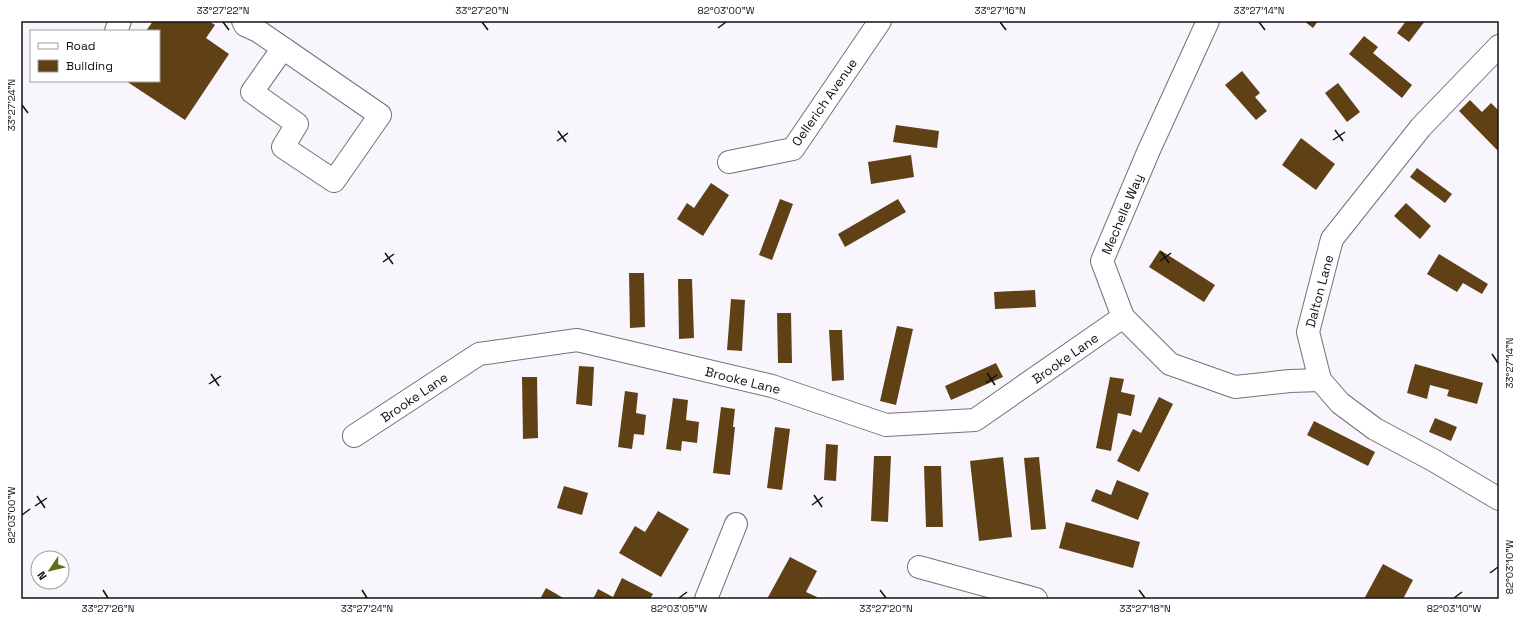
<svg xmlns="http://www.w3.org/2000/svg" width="1520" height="620" font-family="'Space Grotesk',sans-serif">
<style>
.building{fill:#604115}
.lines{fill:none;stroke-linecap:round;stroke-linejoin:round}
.minor-casing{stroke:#757178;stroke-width:24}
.minor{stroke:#fff;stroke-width:22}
.ticks{fill:none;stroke:#110f12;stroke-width:1.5}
.labels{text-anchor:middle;stroke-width:4;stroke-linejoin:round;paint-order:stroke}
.street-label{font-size:13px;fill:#110f12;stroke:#fff}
.neatline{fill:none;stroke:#110f12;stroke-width:1.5}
.ticks-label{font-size:10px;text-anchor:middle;fill:#110f12}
</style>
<rect width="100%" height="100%" fill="#f9f5fd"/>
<g class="building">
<path d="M 153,21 L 209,21 L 215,25 L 206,38 L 229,54 L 185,120 L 126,81 L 159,81 L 159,31 L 146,31 Z"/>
<path d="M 1304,21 L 1318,21 L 1313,28 Z"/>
<path d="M 1406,21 L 1425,21 L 1409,42 L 1397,33 Z"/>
<path d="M 1364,36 L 1378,47 L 1373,53 L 1412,85 L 1402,98 L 1349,54 Z"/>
<path d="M 1242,71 L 1260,93 L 1255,97 L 1267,111 L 1256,120 L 1225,85 Z"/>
<path d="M 1338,83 L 1360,112 L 1347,122 L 1325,93 Z"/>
<path d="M 1470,100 L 1482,112 L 1491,103 L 1499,111 L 1499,152 L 1459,111 Z"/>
<path d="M 896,125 L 939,131 L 937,148 L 893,142 Z"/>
<path d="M 1301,138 L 1335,164 L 1316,190 L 1282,165 Z"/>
<path d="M 911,155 L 914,177 L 871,184 L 868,162 Z"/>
<path d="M 1417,168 L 1452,194 L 1445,203 L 1410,177 Z"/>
<path d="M 711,183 L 729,195 L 703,236 L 677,219 L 687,203 L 694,208 Z"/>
<path d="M 780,199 L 793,204 L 772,260 L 759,255 Z"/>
<path d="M 898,199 L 906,212 L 845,247 L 838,234 Z"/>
<path d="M 1406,203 L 1431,226 L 1420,239 L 1394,216 Z"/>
<path d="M 1160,250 L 1215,285 L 1204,302 L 1149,267 Z"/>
<path d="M 1439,254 L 1488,284 L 1482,294 L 1463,283 L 1457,292 L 1427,274 Z"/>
<path d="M 629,273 L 644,273 L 645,327 L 630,328 Z"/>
<path d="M 678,279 L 692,279 L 694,338 L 679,339 Z"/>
<path d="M 1035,290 L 1036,307 L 995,309 L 994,292 Z"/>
<path d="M 731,299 L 745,300 L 742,351 L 727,350 Z"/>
<path d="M 777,313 L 791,313 L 792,363 L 778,363 Z"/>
<path d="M 897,326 L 913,329 L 896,405 L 880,401 Z"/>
<path d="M 829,330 L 842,330 L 844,380 L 832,381 Z"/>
<path d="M 996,363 L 1003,377 L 951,400 L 945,386 Z"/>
<path d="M 1415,364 L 1483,383 L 1477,404 L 1447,396 L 1449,390 L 1430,385 L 1427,399 L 1407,393 Z"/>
<path d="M 579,366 L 594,367 L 592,406 L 576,404 Z"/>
<path d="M 522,377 L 537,377 L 538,438 L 523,439 Z"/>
<path d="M 1110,377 L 1124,379 L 1121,392 L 1135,395 L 1131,416 L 1118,413 L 1111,451 L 1096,448 Z"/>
<path d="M 625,391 L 638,393 L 636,413 L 646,415 L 644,435 L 634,434 L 632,449 L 618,447 Z"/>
<path d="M 1159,397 L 1173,404 L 1139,472 L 1117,461 L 1133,429 L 1141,433 Z"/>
<path d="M 673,398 L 688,400 L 686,420 L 699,422 L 697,443 L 682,441 L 681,451 L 666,449 Z"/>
<path d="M 721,407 L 735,409 L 733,427 L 735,427 L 730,475 L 713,473 Z"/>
<path d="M 1435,418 L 1457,427 L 1451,441 L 1429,432 Z"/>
<path d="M 1314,421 L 1375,452 L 1368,466 L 1307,435 Z"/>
<path d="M 775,427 L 790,429 L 782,490 L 767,488 Z"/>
<path d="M 826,444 L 838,445 L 836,481 L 824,480 Z"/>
<path d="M 874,456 L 891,456 L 888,522 L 871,521 Z"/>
<path d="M 1003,457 L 1012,537 L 979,541 L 970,461 Z"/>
<path d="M 1039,457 L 1046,529 L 1031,530 L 1024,458 Z"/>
<path d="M 924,466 L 941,466 L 943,527 L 926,527 Z"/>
<path d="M 1117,480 L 1149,493 L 1138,520 L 1091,501 L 1096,489 L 1111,495 Z"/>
<path d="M 564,486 L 588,493 L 582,515 L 557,508 Z"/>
<path d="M 658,511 L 689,529 L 661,577 L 619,553 L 635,526 L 645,532 Z"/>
<path d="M 1066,522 L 1140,542 L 1133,568 L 1059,548 Z"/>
<path d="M 790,557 L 817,571 L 806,592 L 817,597 L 816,599 L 767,599 Z"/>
<path d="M 1383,564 L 1413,580 L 1403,599 L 1364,599 Z"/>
<path d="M 622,578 L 653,594 L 650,599 L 593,599 L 598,589 L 613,597 Z"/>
<path d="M 546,588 L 565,599 L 540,599 Z"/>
</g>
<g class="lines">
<g class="minor-casing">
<g id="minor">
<path d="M 243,21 L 245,25 L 258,31 L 380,115 L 334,181 L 283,147 L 297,124 L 252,92 L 283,48"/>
<path d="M 1208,21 L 1149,150 L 1102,261 L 1123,317 L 1170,364 L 1235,387 L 1290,381 L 1320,380"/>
<path d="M 116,31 L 120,21"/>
<path d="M 1499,46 L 1421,127 L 1332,239 L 1308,332 L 1320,380 L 1340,403 L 1375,429 L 1433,460 L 1499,499"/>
<path d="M 729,162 L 793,149 L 880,21"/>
<path d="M 354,436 L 479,354 L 577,340 L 772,386 L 886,425 L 975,420 L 1123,317"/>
<path d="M 919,567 L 1036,599"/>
<path d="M 706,599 L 736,524"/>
</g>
</g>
<use href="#minor" class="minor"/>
</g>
<path class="ticks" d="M 223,22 L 229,30M 482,22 L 488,30M 1000,22 L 1006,30M 1259,22 L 1265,30M 718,28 L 726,22M 22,105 L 28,113M 1335,130 L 1343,141M 558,131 L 566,142M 1333,140 L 1345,132M 557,141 L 568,133M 1161,252 L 1169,263M 385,253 L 393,264M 1160,261 L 1171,253M 383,262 L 394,254M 1492,354 L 1498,363M 987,373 L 995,385M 211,374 L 219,386M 986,383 L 997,375M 209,384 L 221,376M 814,495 L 822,507M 37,496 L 45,508M 812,505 L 823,497M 35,506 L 47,498M 22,515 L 30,509M 1490,573 L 1498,567M 103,590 L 108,598M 362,590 L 367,598M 880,590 L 886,598M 1139,590 L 1145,598M 679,598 L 687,592M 1454,598 L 1462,592"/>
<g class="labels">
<g class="street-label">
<text transform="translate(824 102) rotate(-55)" y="5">Oellerich Avenue</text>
<text transform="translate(1122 214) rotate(-67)" y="5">Mechelle Way</text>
<text transform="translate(1319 291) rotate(-75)" y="5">Dalton Lane</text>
<text transform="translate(1065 358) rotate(-35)" y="5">Brooke Lane</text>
<text transform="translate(743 380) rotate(14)" y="5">Brooke Lane</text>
<text transform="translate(414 397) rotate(-34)" y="5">Brooke Lane</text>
</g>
</g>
<rect width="1520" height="620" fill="none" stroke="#ffffff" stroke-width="44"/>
<rect x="30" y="30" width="130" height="52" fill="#ffffff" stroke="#a09fa0"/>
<rect x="38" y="43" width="20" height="6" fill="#ffffff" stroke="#a09fa0"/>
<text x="66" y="50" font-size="12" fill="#110f12">Road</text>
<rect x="38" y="60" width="20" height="12" fill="#604115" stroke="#a09fa0"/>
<text x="66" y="70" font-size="12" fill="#110f12">Building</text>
<g transform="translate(50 570) rotate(235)"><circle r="19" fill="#ffffff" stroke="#a09fa0"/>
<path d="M0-3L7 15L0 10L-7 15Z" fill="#5e6f1c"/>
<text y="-6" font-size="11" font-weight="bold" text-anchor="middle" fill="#110f12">N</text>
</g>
<rect x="22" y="22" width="1476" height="576" class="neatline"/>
<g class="ticks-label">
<text x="223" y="14">33°27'22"N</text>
<text x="482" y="14">33°27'20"N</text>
<text x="726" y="14">82°03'00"W</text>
<text x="1000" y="14">33°27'16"N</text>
<text x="1259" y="14">33°27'14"N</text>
<text transform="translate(11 105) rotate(-90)" y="4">33°27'24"N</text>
<text transform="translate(1509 363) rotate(-90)" y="4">33°27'14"N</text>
<text transform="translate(11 515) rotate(-90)" y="4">82°03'00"W</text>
<text transform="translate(1509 567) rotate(-90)" y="4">82°03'10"W</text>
<text x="108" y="612">33°27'26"N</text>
<text x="367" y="612">33°27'24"N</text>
<text x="679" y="612">82°03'05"W</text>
<text x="886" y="612">33°27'20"N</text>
<text x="1145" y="612">33°27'18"N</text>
<text x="1454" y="612">82°03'10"W</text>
</g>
</svg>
